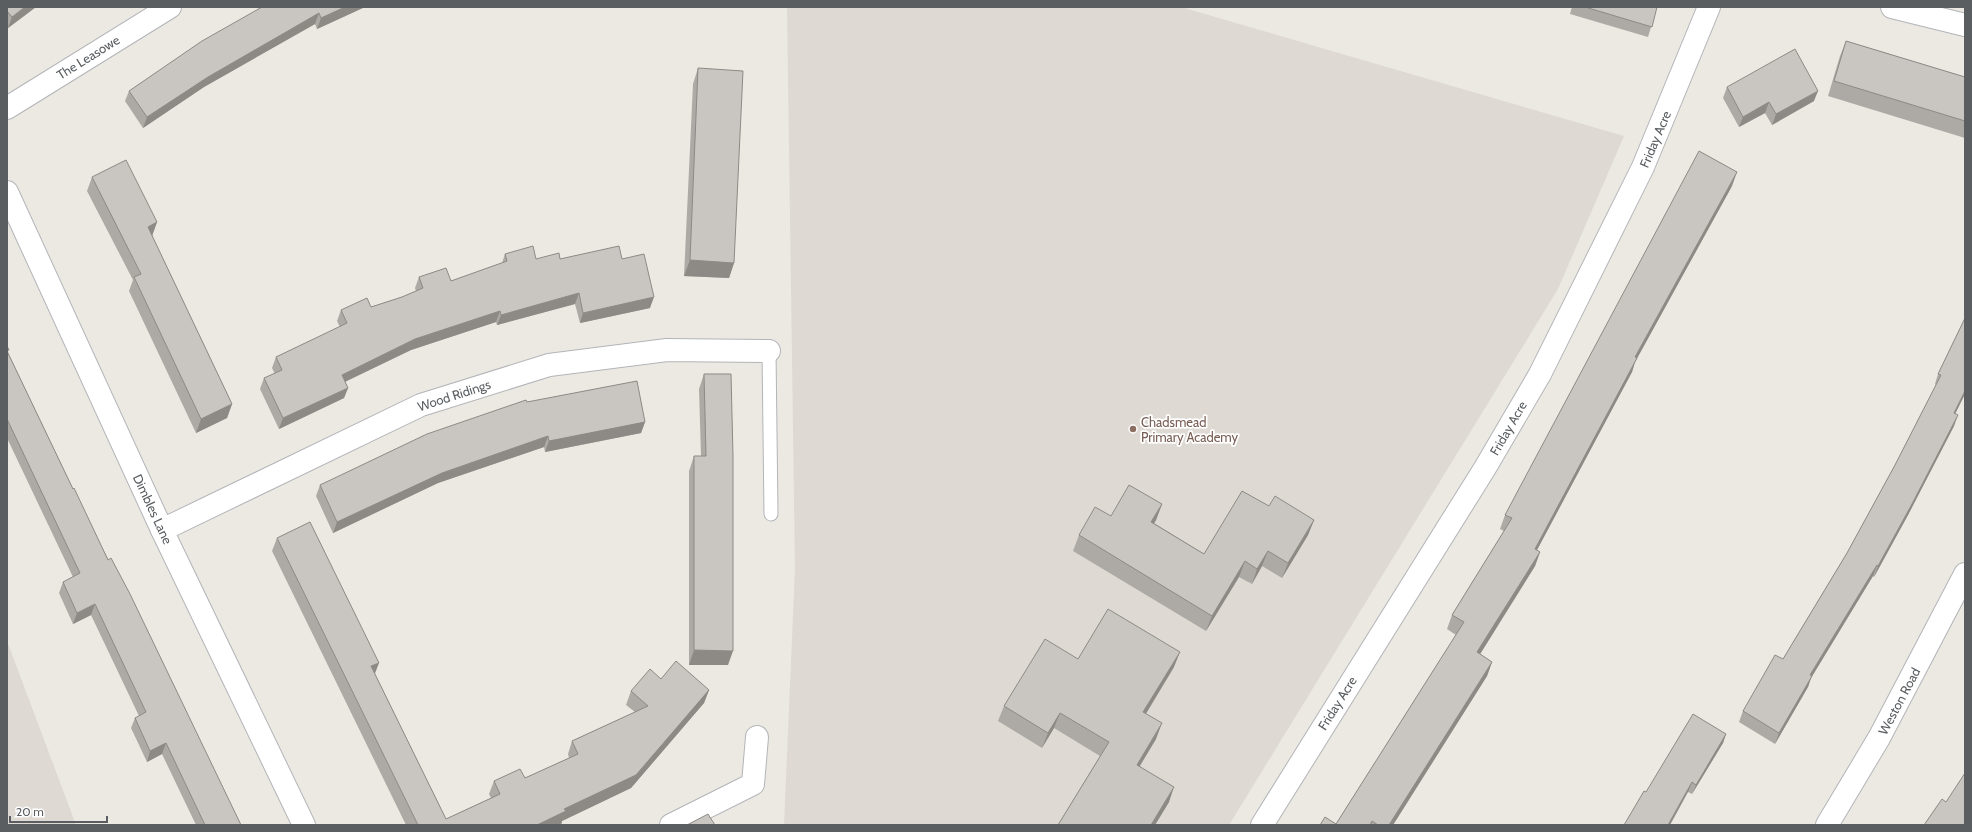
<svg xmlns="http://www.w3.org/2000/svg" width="1972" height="832" font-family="Cabin,sans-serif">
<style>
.education{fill:#ded9d3}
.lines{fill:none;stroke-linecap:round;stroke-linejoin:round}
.lane-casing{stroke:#b2b5b8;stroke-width:15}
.street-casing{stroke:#b2b5b8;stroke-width:24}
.lane{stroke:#fff;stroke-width:13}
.street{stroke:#fff;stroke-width:22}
.wall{fill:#ada9a5}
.shaded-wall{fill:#8d8a86}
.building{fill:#c9c5c0;stroke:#8d8a86}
.education-dot{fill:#8d6e63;stroke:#fff;stroke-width:1.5}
.labels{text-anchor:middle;stroke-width:3.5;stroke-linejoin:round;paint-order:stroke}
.street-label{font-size:13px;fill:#5a5e61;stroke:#fff}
.education-label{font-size:13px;fill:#785e54;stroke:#fff;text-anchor:start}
</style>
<rect width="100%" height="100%" fill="#ece8e2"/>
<g class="education">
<path d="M 787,7 L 1181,7 L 1624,136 L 1558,289 L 1229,825 L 784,825 L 795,569 Z"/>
<path d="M 7,641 L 76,825 L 7,825 Z"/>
</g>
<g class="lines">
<g class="lane-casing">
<path id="lane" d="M 769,351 L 771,514"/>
</g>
<g class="street-casing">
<g id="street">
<path d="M 1892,7 L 1965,25"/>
<path d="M 7,108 L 170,7"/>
<path d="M 7,192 L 162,530 L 304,825"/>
<path d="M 162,530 L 421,405 L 549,365 L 667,350 L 769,351"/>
<path d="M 671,825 L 753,784 L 757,737"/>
<path d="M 1262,825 L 1485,468 L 1540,374 L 1643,167 L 1709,7"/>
<path d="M 1827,825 L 1879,738 L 1965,574"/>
</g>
</g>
<use href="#lane" class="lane"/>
<use href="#street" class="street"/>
</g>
<g class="wall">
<path d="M 7,7 L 36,7 L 8,28 L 7,27 Z"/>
<path d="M 262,7 L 365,7 L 317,29 L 315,24 L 204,87 L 143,128 L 125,101 L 129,91 Z"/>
<path d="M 1572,7 L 1657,7 L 1648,37 L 1570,14 Z"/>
<path d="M 1846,41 L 1965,77 L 1965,138 L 1828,96 L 1840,56 Z"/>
<path d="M 698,68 L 734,263 L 729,278 L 684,276 L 693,84 Z"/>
<path d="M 1727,87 L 1814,101 L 1772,125 L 1765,113 L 1739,127 L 1723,98 Z"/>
<path d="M 92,177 L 157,222 L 152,236 L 232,404 L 227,418 L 196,433 L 129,291 L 133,280 L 87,191 Z"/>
<path d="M 1732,186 L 1635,362 L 1632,372 L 1537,550 L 1540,552 L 1535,566 L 1480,654 L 1492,662 L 1487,676 L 1393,825 L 1320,825 L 1336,824 L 1456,635 L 1447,629 L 1452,615 L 1504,531 L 1500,529 L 1505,515 Z"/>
<path d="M 505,254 L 536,259 L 622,259 L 650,308 L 580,323 L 575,304 L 497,325 L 496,322 L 411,350 L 345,382 L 348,388 L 344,398 L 279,429 L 260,389 L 264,378 L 275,374 L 272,368 L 276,357 L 340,327 L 337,321 L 341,310 L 371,307 L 402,297 L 416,291 L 415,288 L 419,277 L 451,281 L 502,263 Z"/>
<path d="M 1965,318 L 1965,394 L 1955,414 L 1954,426 L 1908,515 L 1874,577 L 1873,576 L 1811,678 L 1808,687 L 1775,744 L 1739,722 L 1743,711 L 1783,659 L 1847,553 L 1895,465 L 1936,385 L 1935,384 L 1938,374 Z"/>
<path d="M 7,346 L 8,353 L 73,489 L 241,825 L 196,825 L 162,754 L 147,762 L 131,728 L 135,718 L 139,716 L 91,615 L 73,624 L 59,593 L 63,582 L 73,577 L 7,438 Z"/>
<path d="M 704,374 L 728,665 L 689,665 L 689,471 L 694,456 L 701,456 L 699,389 Z"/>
<path d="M 527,402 L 645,422 L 641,433 L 545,452 L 544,447 L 438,483 L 333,533 L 316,496 L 320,485 Z"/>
<path d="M 1162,504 L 1156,520 L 1154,523 L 1204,554 L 1269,506 L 1314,520 L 1308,535 L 1282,578 L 1262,566 L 1252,584 L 1239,577 L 1206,631 L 1073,551 L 1079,535 L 1111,516 Z"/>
<path d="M 277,538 L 375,674 L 446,819 L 491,798 L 489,794 L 494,781 L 525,778 L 569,758 L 568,754 L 572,741 L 635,712 L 626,705 L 631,691 L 661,679 L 709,690 L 704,703 L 631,788 L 562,821 L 561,825 L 406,825 L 272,551 Z"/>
<path d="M 1078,659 L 1174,667 L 1146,714 L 1156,739 L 1140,766 L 1169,802 L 1155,825 L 1058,825 L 1100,756 L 1054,728 L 1042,748 L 998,721 L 1004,706 Z"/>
<path d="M 1726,734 L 1723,743 L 1692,794 L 1688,792 L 1646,792 Z"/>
</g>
<g class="shaded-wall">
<path d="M 25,7 L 36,7 L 8,28 L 12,17 Z"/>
<path d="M 345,7 L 365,7 L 317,29 L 321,18 Z"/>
<path d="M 319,13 L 315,24 L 204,87 L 143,128 L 147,117 L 208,77 Z"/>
<path d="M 1818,91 L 1814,101 L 1772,125 L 1776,114 Z"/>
<path d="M 1769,102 L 1765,113 L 1739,127 L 1743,117 Z"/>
<path d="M 1737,172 L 1732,186 L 1635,362 L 1632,372 L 1530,563 L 1535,549 L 1635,357 Z"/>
<path d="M 157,222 L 152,236 L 142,241 L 148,227 Z"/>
<path d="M 690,260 L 734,263 L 729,278 L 684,276 Z"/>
<path d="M 579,293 L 575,304 L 497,325 L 501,315 Z"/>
<path d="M 654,297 L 650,308 L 580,323 L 583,313 Z"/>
<path d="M 500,311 L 496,322 L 411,350 L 338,385 L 342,375 L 415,339 Z"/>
<path d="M 348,388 L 344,398 L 279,429 L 283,418 Z"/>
<path d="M 1965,391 L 1965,394 L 1950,424 L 1954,413 Z"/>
<path d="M 232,404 L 227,418 L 196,433 L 201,419 Z"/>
<path d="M 1958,415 L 1954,426 L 1908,515 L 1874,577 L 1878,566 Z"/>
<path d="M 645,422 L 641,433 L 545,452 L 549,441 Z"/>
<path d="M 548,436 L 544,447 L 438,483 L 333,533 L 337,522 L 442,473 Z"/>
<path d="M 1162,504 L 1156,520 L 1146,537 L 1151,522 Z"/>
<path d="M 1314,520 L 1308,535 L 1282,578 L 1288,563 Z"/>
<path d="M 1268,551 L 1262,566 L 1252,584 L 1257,569 Z"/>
<path d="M 1540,552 L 1535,566 L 1472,667 L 1477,652 Z"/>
<path d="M 1245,561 L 1239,577 L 1206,631 L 1212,616 Z"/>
<path d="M 1877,565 L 1873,576 L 1811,678 L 1808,687 L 1775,744 L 1779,733 L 1810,675 Z"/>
<path d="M 95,604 L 91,615 L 73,624 L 77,613 Z"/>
<path d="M 694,650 L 733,651 L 728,665 L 689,665 Z"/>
<path d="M 1180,652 L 1174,667 L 1137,728 L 1143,712 Z"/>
<path d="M 1492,662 L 1487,676 L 1393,825 L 1389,825 Z"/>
<path d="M 379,663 L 374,676 L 371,666 Z"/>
<path d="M 709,690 L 704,703 L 631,788 L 562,821 L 561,825 L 537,825 L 564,809 Z"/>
<path d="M 1060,713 L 1054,728 L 1042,748 L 1048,733 Z"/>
<path d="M 1162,723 L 1156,739 L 1131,780 L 1137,765 Z"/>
<path d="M 1726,734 L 1723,743 L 1692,794 L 1696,785 Z"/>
<path d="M 166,743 L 162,754 L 147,762 L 150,751 Z"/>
<path d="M 1692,782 L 1688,792 L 1670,825 L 1668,825 Z"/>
<path d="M 1174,787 L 1169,802 L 1155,825 L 1151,825 Z"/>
</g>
<g class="building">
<path d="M 7,7 L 25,7 L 12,17 L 7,11 Z"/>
<path d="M 262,7 L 345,7 L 321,18 L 319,13 L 208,77 L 147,117 L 129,91 L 202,41 Z"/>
<path d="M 1585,7 L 1657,7 L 1652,27 Z"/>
<path d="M 1846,41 L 1965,77 L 1965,121 L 1834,81 Z"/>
<path d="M 1795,49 L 1818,91 L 1776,114 L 1769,102 L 1743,117 L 1727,87 Z"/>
<path d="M 698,68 L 743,71 L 734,263 L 690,260 Z"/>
<path d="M 1699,151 L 1737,172 L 1635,357 L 1637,358 L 1535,549 L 1540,552 L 1477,652 L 1492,662 L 1389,825 L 1378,825 L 1372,821 L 1370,825 L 1320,825 L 1325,817 L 1336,824 L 1464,622 L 1452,615 L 1512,518 L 1505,515 Z"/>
<path d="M 126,160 L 157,222 L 148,227 L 232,404 L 201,419 L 134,277 L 141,274 L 92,177 Z"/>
<path d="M 533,246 L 536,259 L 559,253 L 560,259 L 619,246 L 622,259 L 644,254 L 654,297 L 583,313 L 579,293 L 501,315 L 500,311 L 415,339 L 342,375 L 348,388 L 283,418 L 264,378 L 282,370 L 276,357 L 347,323 L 341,310 L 367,298 L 371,307 L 402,297 L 423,288 L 419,277 L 446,268 L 451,281 L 507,261 L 505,254 Z"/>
<path d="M 1965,318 L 1965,391 L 1954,413 L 1958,415 L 1912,504 L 1878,566 L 1877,565 L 1810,675 L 1812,676 L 1779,733 L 1743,711 L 1775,655 L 1783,659 L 1847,553 L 1895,465 L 1941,375 L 1938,374 Z"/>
<path d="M 7,346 L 9,350 L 7,351 L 73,489 L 74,488 L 108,560 L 111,558 L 130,594 L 241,825 L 205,825 L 166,743 L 150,751 L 135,718 L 146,712 L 95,604 L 77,613 L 63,582 L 80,573 L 7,419 Z"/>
<path d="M 704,374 L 731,374 L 733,456 L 733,651 L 694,650 L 694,456 L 706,456 Z"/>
<path d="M 637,381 L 645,422 L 549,441 L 548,436 L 442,473 L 337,522 L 320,485 L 427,434 L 526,400 L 527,402 Z"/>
<path d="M 1129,485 L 1162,504 L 1151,522 L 1204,554 L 1242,491 L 1269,506 L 1275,496 L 1314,520 L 1288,563 L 1268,551 L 1257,569 L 1245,561 L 1212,616 L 1079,535 L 1095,507 L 1111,516 Z"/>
<path d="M 310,522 L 379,663 L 371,666 L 446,819 L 500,794 L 494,781 L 520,769 L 525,778 L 578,754 L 572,741 L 648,706 L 631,691 L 650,669 L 661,679 L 676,661 L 709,690 L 636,775 L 564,809 L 566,811 L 537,825 L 418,825 L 277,538 Z"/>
<path d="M 1108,609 L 1180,652 L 1143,712 L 1162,723 L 1137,765 L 1174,787 L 1151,825 L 1058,825 L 1109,742 L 1060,713 L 1048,733 L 1004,706 L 1045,639 L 1078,659 Z"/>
<path d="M 1693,714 L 1726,734 L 1696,785 L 1692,782 L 1668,825 L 1624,825 L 1644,791 L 1646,792 Z"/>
<path d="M 1965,773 L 1965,825 L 1924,825 L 1942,799 L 1946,802 Z"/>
<path d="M 708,814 L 715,825 L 687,825 Z"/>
</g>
<circle class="education-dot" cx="1133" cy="429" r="4"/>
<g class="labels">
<g class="street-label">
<text transform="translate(88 57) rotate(-32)" y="5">The Leasowe</text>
<text transform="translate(1655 139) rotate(-67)" y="5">Friday Acre</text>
<text transform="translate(454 395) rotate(-18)" y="5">Wood Ridings</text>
<text transform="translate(1508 428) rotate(-60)" y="5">Friday Acre</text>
<text transform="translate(153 509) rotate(65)" y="5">Dimbles Lane</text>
<text transform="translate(1899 701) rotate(-62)" y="5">Weston Road</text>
<text transform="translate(1337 703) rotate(-58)" y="5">Friday Acre</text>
</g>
<g class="education-label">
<text x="1141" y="427">Chadsmead<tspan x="1141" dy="15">Primary Academy</tspan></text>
</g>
</g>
<rect width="1972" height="832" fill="none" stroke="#5a5e61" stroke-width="16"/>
<path d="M10 816v6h97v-6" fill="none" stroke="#5a5e61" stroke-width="2"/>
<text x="16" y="816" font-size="12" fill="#5a5e61" stroke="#ffffff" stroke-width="3" paint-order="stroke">20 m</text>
</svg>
